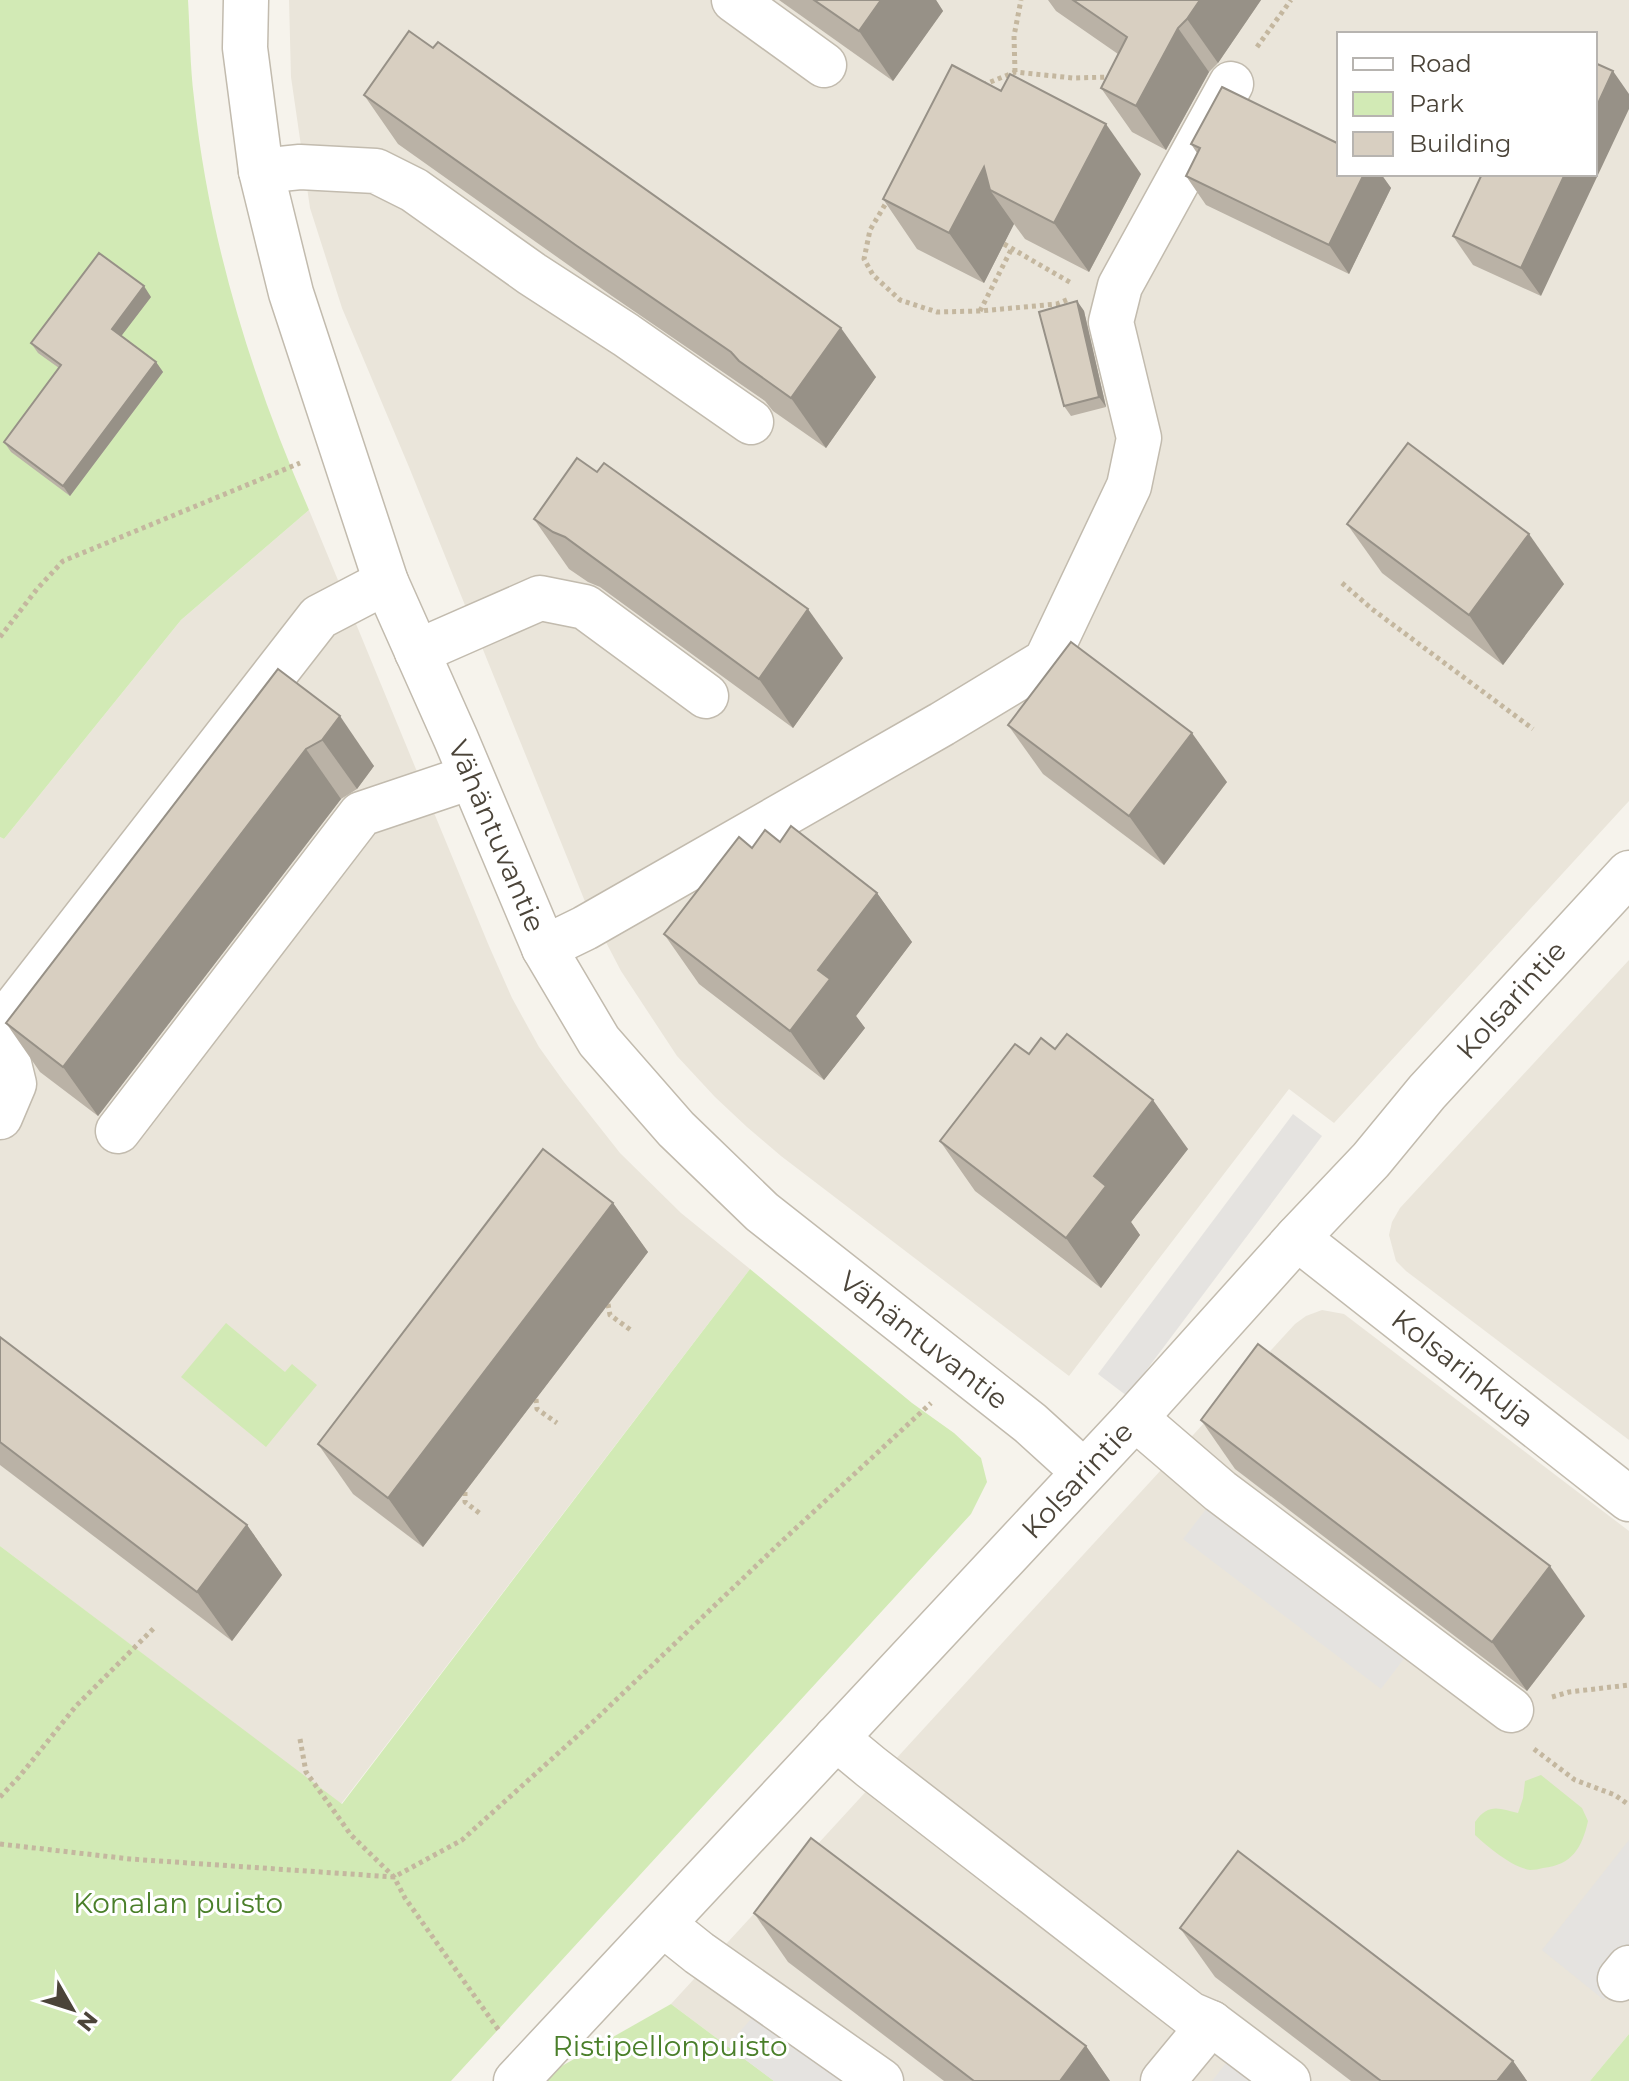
<svg xmlns="http://www.w3.org/2000/svg" width="1629" height="2081" font-family="Montserrat,sans-serif">
<style>
.residential{fill:#eae5da;fill-rule:evenodd}
.green{fill:#d2eab5}
.parking{fill:#e5e3e0}
.lines{fill:none;stroke-linecap:round;stroke-linejoin:round}
.minor-casing{stroke:#c2bbae;stroke-width:47}
.path{stroke:#c4b79f;stroke-width:5;stroke-dasharray:4 4;stroke-linecap:butt}
.minor{stroke:#fff;stroke-width:44}
.wall{fill:#bab2a6}
.shaded-wall{fill:#979187}
.building{fill:#d8cfc1;stroke:#979187;stroke-width:2}
.labels{text-anchor:middle;stroke-width:6;stroke-linejoin:round;paint-order:stroke}
.street-label{font-size:28px;fill:#4b4439;stroke:#fff}
.park-label{font-size:28px;fill:#4a7f2a;stroke:#fff}
</style>
<rect width="100%" height="100%" fill="#f6f3ec"/>
<g class="residential">
<path d="M 289,0 L 1629,0 L 1629,801 L 1334,1123 L 1289,1089 L 1069,1376 L 781,1156 L 747,1127 L 715,1097 L 677,1056 L 621,971 L 586,904 L 409,467 L 342,308 L 310,208 L 291,77 ZM 1339,34 L 1595,34 L 1595,174 L 1339,174 Z"/>
<path d="M 309,510 L 489,946 L 512,998 L 539,1047 L 564,1082 L 620,1153 L 681,1213 L 750,1269 L 341,1804 L 0,1546 L 0,837 L 4,839 L 181,620 Z"/>
<path d="M 1629,960 L 1629,1440 L 1406,1271 L 1396,1261 L 1389,1235 L 1392,1222 L 1400,1208 Z"/>
<path d="M 1322,1310 L 1344,1314 L 1629,1531 L 1629,2034 L 1590,2081 L 774,2081 L 671,2004 L 1295,1324 L 1306,1316 Z"/>
</g>
<g class="green">
<path d="M 0,0 L 188,0 C 190,33 190,66 194,98 C 209,241 252,379 309,510 L 181,620 L 4,839 L 0,837 Z"/>
<path d="M 750,1269 L 912,1403 L 954,1433 L 981,1458 L 987,1482 L 971,1514 L 451,2081 L 0,2081 L 0,1546 L 342,1804 Z"/>
<path d="M 226,1323 L 285,1372 L 292,1364 L 317,1385 L 266,1447 L 181,1377 Z"/>
<path d="M 1541,1775 L 1582,1808 L 1588,1821 C 1582,1848 1572,1865 1543,1868 C 1539,1869 1535,1870 1530,1870 C 1512,1867 1489,1848 1475,1835 L 1475,1822 C 1488,1803 1499,1808 1518,1813 L 1523,1798 L 1525,1781 Z"/>
<path d="M 671,2004 L 774,2081 L 544,2081 L 553,2071 Z"/>
<path d="M 1629,2034 L 1629,2081 L 1590,2081 Z"/>
</g>
<g class="parking">
<path d="M 1293,1114 L 1322,1136 L 1127,1396 L 1098,1374 Z"/>
<path d="M 1220,1491 L 1418,1640 L 1381,1689 L 1183,1539 Z"/>
<path d="M 1629,1840 L 1629,1968 L 1604,2000 L 1542,1950 Z"/>
<path d="M 767,2001 L 881,2081 L 774,2081 L 727,2046 Z"/>
<path d="M 1240,2045 L 1288,2081 L 1212,2081 Z"/>
</g>
<g class="lines">
<g class="minor-casing">
<g id="minor">
<path d="M 246,0 L 245,48 L 261,171 L 291,293 L 386,582 L 456,739 L 544,948 L 599,1041 L 676,1129 L 762,1212 L 1030,1423 L 1084,1472"/>
<path d="M 734,0 L 824,65"/>
<path d="M 261,171 L 300,167 L 376,171 L 414,190 L 532,274 L 626,335 L 751,422"/>
<path d="M 417,652 L 540,598 L 585,607 L 706,696"/>
<path d="M 544,948 L 585,928 L 942,724 L 1046,661 L 1129,486 L 1139,438 L 1111,322 L 1120,286 L 1231,84"/>
<path d="M 0,1027 L 319,617 L 386,582"/>
<path d="M 0,1117 L 14,1084 L 0,1027"/>
<path d="M 118,1131 L 361,814 L 471,777"/>
<path d="M 1297,1238 L 1629,1499"/>
<path d="M 1135,1418 L 1220,1491 L 1511,1710"/>
<path d="M 836,1738 L 871,1767 L 1190,2014 L 1211,2023 L 1288,2081"/>
<path d="M 664,1925 L 699,1953 L 881,2081"/>
<path d="M 1620,1979 L 1629,1968"/>
<path d="M 516,2081 L 1135,1418 L 1297,1238 L 1371,1160 L 1427,1092 L 1629,873"/>
<path d="M 1163,2081 L 1211,2023"/>
</g>
</g>
<g class="path">
<path d="M 1257,47 L 1291,0"/>
<path d="M 1015,72 L 1014,36 L 1021,0"/>
<path d="M 983,85 L 1015,72 L 1073,78 L 1110,77"/>
<path d="M 889,198 L 870,230 L 864,259 L 873,275 L 900,300 L 937,312 L 980,311 L 1057,304 L 1069,299"/>
<path d="M 1004,244 L 1073,284"/>
<path d="M 980,311 L 1012,248"/>
<path d="M 1342,583 L 1372,609 L 1533,729"/>
<path d="M 0,637 L 37,589 L 63,561 L 300,463"/>
<path d="M 608,1304 L 610,1315 L 632,1331"/>
<path d="M 536,1399 L 537,1409 L 557,1423"/>
<path d="M 465,1492 L 465,1502 L 482,1515"/>
<path d="M 1552,1697 L 1569,1692 L 1629,1685"/>
<path d="M 300,1739 L 306,1772 L 351,1835 L 394,1877 L 405,1898 L 500,2032"/>
<path d="M 1534,1749 L 1575,1780 L 1615,1795 L 1629,1805"/>
<path d="M 0,1797 L 19,1777 L 76,1706 L 154,1628"/>
<path d="M 0,1844 L 130,1859 L 394,1877 L 462,1840 L 595,1720 L 781,1542 L 931,1403"/>
</g>
<use href="#minor" class="minor"/>
</g>
<g class="wall">
<path d="M 779,0 L 936,0 L 943,11 L 893,81 Z"/>
<path d="M 1048,0 L 1261,0 L 1218,63 L 1209,72 L 1166,150 L 1132,132 L 1101,88 L 1118,54 L 1056,11 Z"/>
<path d="M 364,95 L 876,377 L 826,448 L 773,411 L 765,401 L 612,296 L 398,144 Z"/>
<path d="M 1191,144 L 1339,174 L 1381,174 L 1391,188 L 1349,274 L 1206,205 L 1186,176 L 1197,153 Z"/>
<path d="M 1141,174 L 1089,272 L 1025,239 L 1014,224 L 984,283 L 917,249 L 883,199 Z"/>
<path d="M 1482,174 L 1541,296 L 1473,265 L 1453,236 Z"/>
<path d="M 151,297 L 121,336 L 156,362 L 163,372 L 70,496 L 11,452 L 4,442 L 59,368 L 38,353 L 31,343 Z"/>
<path d="M 1077,301 L 1084,311 L 1106,407 L 1071,416 L 1064,406 Z"/>
<path d="M 534,519 L 843,658 L 793,728 L 600,587 L 588,582 L 569,569 Z"/>
<path d="M 1347,524 L 1564,584 L 1503,665 L 1382,573 Z"/>
<path d="M 278,669 L 374,766 L 357,789 L 341,799 L 98,1116 L 40,1072 L 6,1023 Z"/>
<path d="M 1008,725 L 1227,782 L 1164,865 L 1043,774 Z"/>
<path d="M 780,842 L 877,893 L 912,942 L 856,1016 L 865,1028 L 824,1080 L 699,984 L 664,934 L 752,848 Z"/>
<path d="M 1029,1054 L 1188,1149 L 1131,1222 L 1140,1235 L 1101,1288 L 975,1191 L 940,1141 Z"/>
<path d="M 613,1203 L 648,1252 L 423,1547 L 353,1494 L 318,1444 Z"/>
<path d="M 0,1337 L 247,1525 L 282,1575 L 232,1641 L 0,1465 Z"/>
<path d="M 1201,1420 L 1585,1616 L 1527,1691 L 1235,1469 Z"/>
<path d="M 754,1913 L 1086,2046 L 1110,2081 L 944,2081 L 788,1962 Z"/>
<path d="M 1180,1928 L 1513,2061 L 1527,2081 L 1351,2081 L 1215,1977 Z"/>
</g>
<g class="shaded-wall">
<path d="M 881,0 L 936,0 L 943,11 L 893,81 L 859,31 Z"/>
<path d="M 1200,0 L 1261,0 L 1218,63 L 1187,19 Z"/>
<path d="M 1178,28 L 1209,72 L 1166,150 L 1136,106 Z"/>
<path d="M 1613,71 L 1629,94 L 1629,109 L 1541,296 L 1521,268 L 1565,174 L 1595,174 L 1595,110 Z"/>
<path d="M 1106,124 L 1141,174 L 1089,272 L 1054,223 Z"/>
<path d="M 984,167 L 990,190 L 1014,224 L 984,283 L 949,233 Z"/>
<path d="M 1364,174 L 1381,174 L 1391,188 L 1349,274 L 1329,245 Z"/>
<path d="M 144,286 L 151,297 L 119,339 L 112,329 Z"/>
<path d="M 1077,301 L 1084,311 L 1106,407 L 1099,397 Z"/>
<path d="M 841,328 L 876,377 L 826,448 L 791,398 Z"/>
<path d="M 156,362 L 163,372 L 70,496 L 63,486 Z"/>
<path d="M 1529,534 L 1564,584 L 1503,665 L 1469,615 Z"/>
<path d="M 808,609 L 843,658 L 793,728 L 759,679 Z"/>
<path d="M 340,716 L 374,766 L 357,789 L 322,740 Z"/>
<path d="M 1192,733 L 1227,782 L 1164,865 L 1129,816 Z"/>
<path d="M 306,749 L 341,799 L 98,1116 L 63,1067 Z"/>
<path d="M 877,893 L 912,942 L 856,1016 L 865,1028 L 824,1080 L 790,1031 L 818,970 Z"/>
<path d="M 1153,1100 L 1188,1149 L 1131,1222 L 1140,1235 L 1101,1288 L 1066,1238 L 1094,1176 Z"/>
<path d="M 613,1203 L 648,1252 L 423,1547 L 388,1498 Z"/>
<path d="M 247,1525 L 282,1575 L 232,1641 L 197,1592 Z"/>
<path d="M 1550,1566 L 1585,1616 L 1527,1691 L 1492,1642 Z"/>
<path d="M 1086,2046 L 1110,2081 L 1060,2081 Z"/>
<path d="M 1513,2061 L 1527,2081 L 1497,2081 Z"/>
</g>
<g class="building">
<path d="M 814,0 L 881,0 L 859,31 Z"/>
<path d="M 1073,0 L 1200,0 L 1187,19 L 1178,28 L 1136,106 L 1101,88 L 1127,37 Z"/>
<path d="M 409,31 L 433,48 L 438,42 L 841,328 L 791,398 L 739,361 L 731,352 L 577,246 L 364,95 Z"/>
<path d="M 1595,63 L 1613,71 L 1595,110 Z"/>
<path d="M 952,65 L 1001,91 L 1010,74 L 1106,124 L 1054,223 L 990,190 L 984,167 L 949,233 L 883,199 Z"/>
<path d="M 1222,87 L 1339,144 L 1339,174 L 1364,174 L 1329,245 L 1186,176 L 1200,148 L 1191,144 Z"/>
<path d="M 1482,174 L 1565,174 L 1521,268 L 1453,236 Z"/>
<path d="M 99,253 L 144,286 L 112,329 L 156,362 L 63,486 L 4,442 L 61,365 L 31,343 Z"/>
<path d="M 1077,301 L 1099,397 L 1064,406 L 1039,312 Z"/>
<path d="M 1408,443 L 1529,534 L 1469,615 L 1347,524 Z"/>
<path d="M 577,458 L 597,472 L 604,463 L 808,609 L 759,679 L 565,537 L 553,532 L 534,519 Z"/>
<path d="M 1071,642 L 1192,733 L 1129,816 L 1008,725 Z"/>
<path d="M 278,669 L 340,716 L 322,740 L 306,749 L 63,1067 L 6,1023 Z"/>
<path d="M 791,826 L 877,893 L 818,970 L 830,979 L 790,1031 L 664,934 L 739,837 L 752,848 L 765,830 L 780,842 Z"/>
<path d="M 1067,1034 L 1153,1100 L 1094,1176 L 1106,1186 L 1066,1238 L 940,1141 L 1015,1044 L 1029,1054 L 1041,1038 L 1055,1049 Z"/>
<path d="M 543,1149 L 613,1203 L 388,1498 L 318,1444 Z"/>
<path d="M 0,1337 L 247,1525 L 197,1592 L 0,1442 Z"/>
<path d="M 1258,1344 L 1550,1566 L 1492,1642 L 1201,1420 Z"/>
<path d="M 811,1838 L 1086,2046 L 1060,2081 L 974,2081 L 754,1913 Z"/>
<path d="M 1238,1851 L 1513,2061 L 1497,2081 L 1381,2081 L 1180,1928 Z"/>
</g>
<g class="labels">
<g class="street-label">
<text transform="translate(497 836) rotate(67)" y="10">Vähäntuvantie</text>
<text transform="translate(1511 1000) rotate(-48)" y="10">Kolsarintie</text>
<text transform="translate(924 1340) rotate(38)" y="10">Vähäntuvantie</text>
<text transform="translate(1463 1368) rotate(38)" y="10">Kolsarinkuja</text>
<text transform="translate(1077 1480) rotate(-47)" y="10">Kolsarintie</text>
</g>
<g class="park-label">
<text x="178" y="1913">Konalan puisto</text>
<text x="670" y="2056">Ristipellonpuisto</text>
</g>
</g>
<rect x="1337" y="32" width="260" height="144" fill="#ffffff" stroke="#b7b4b0" stroke-width="2"/>
<rect x="1353" y="58" width="40" height="12" fill="#ffffff" stroke="#b7b4b0" stroke-width="2"/>
<text x="1409" y="72" font-size="24" fill="#4b4439">Road</text>
<rect x="1353" y="92" width="40" height="24" fill="#d2eab5" stroke="#b7b4b0" stroke-width="2"/>
<text x="1409" y="112" font-size="24" fill="#4b4439">Park</text>
<rect x="1353" y="132" width="40" height="24" fill="#d8cfc1" stroke="#b7b4b0" stroke-width="2"/>
<text x="1409" y="152" font-size="24" fill="#4b4439">Building</text>
<g transform="translate(72 2009) rotate(129)" stroke="#ffffff" stroke-width="6" paint-order="stroke">
<path d="M0-6L14 30L0 20L-14 30Z" fill="#4b4439"/>
<text y="-12" font-size="22" font-weight="bold" text-anchor="middle" fill="#4b4439">N</text>
</g>
</svg>
